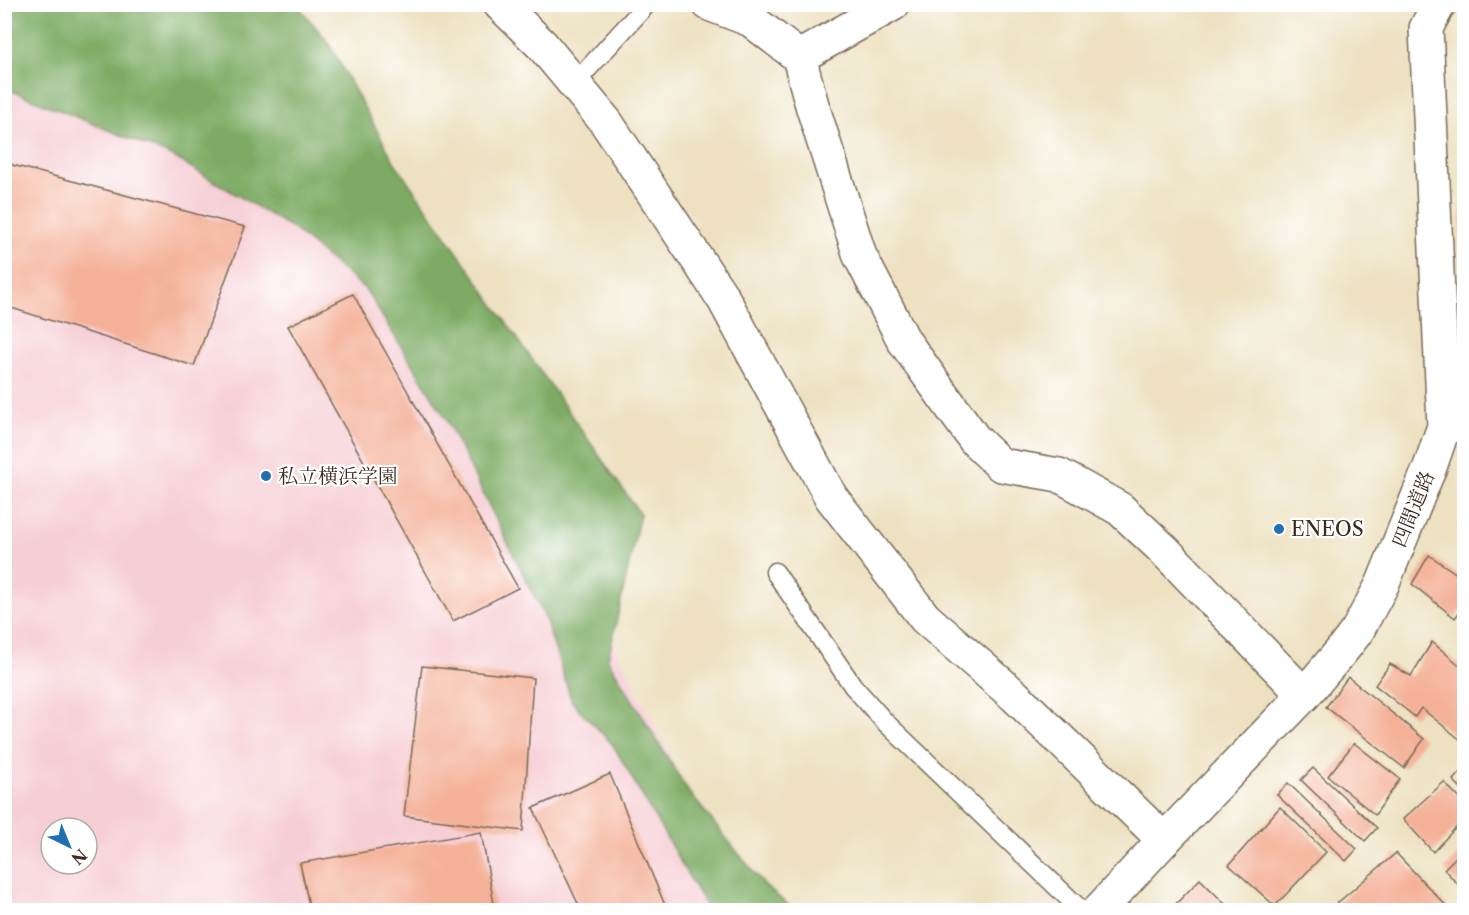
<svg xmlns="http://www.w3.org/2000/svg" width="1469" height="915" font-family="'Libre Caslon Text','Noto Serif JP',serif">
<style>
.built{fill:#f6cfd5;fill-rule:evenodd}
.forest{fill:#7dab64;stroke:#5c6a41;stroke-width:1.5}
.building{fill:#f4b198}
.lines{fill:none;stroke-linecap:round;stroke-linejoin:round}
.lane-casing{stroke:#796a57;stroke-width:21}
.street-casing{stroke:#796a57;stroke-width:36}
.lane{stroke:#fff;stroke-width:18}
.street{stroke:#fff;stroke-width:33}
.poi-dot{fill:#1f6fb2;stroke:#fff;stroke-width:2}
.labels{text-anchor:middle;stroke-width:4.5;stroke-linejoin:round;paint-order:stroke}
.poi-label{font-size:20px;fill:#3b2a1e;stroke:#fff;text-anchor:start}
.street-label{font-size:20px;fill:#3b2a1e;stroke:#fff}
</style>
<rect width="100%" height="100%" fill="#fff"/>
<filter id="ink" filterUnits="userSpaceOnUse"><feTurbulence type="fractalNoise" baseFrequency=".0167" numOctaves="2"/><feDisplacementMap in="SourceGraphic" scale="12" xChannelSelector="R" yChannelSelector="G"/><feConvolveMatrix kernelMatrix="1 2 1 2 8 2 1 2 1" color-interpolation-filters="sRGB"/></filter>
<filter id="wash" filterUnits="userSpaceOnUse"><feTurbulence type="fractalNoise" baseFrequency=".008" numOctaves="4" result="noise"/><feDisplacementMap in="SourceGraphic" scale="24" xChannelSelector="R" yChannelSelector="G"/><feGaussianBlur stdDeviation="1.35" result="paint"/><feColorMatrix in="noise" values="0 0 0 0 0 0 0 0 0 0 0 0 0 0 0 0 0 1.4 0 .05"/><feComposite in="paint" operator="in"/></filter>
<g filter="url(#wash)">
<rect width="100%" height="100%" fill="#ede1c1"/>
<path class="built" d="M 5,5 L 367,160 L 734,881 L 707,910 L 5,910 ZM 51,828 L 87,828 L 87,864 L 51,864 Z"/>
<path class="forest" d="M 4,5 L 297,5 L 328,42 L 395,163 L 640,514 L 608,660 L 688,791 L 765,886 L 795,910 L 708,910 L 613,745 L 572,702 L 545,618 L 445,417 L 366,290 L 292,228 L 172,156 L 5,88 Z"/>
<g id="blocks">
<g class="building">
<path d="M 5,163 L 245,227 L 194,366 L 5,306 Z"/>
<path d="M 1462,203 L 1464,203 L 1464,244 L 1461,242 Z"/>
<path d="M 353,294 L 518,588 L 453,621 L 288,326 Z"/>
<path d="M 1429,555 L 1464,579 L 1464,606 L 1455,618 L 1412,584 Z"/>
<path d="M 1432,642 L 1464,669 L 1464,738 L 1462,741 L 1421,708 L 1415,717 L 1375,685 L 1390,664 L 1411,676 Z"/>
<path d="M 422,666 L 533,678 L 523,831 L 404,816 Z"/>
<path d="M 1348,677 L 1424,739 L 1404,768 L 1326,707 Z"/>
<path d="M 1354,743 L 1400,779 L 1375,815 L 1328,776 Z"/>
<path d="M 1313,768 L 1377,828 L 1365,841 L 1301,780 Z"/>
<path d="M 1464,768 L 1464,791 L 1453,780 Z"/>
<path d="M 610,774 L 667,910 L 581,910 L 533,808 Z"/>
<path d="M 1444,782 L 1464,803 L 1464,819 L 1433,852 L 1403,819 Z"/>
<path d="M 1288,783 L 1357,849 L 1346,861 L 1277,795 Z"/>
<path d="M 1280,807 L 1326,852 L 1275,906 L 1229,865 Z"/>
<path d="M 481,832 L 495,910 L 310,910 L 300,863 Z"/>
<path d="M 1464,849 L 1464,891 L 1444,869 Z"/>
<path d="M 1396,853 L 1450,910 L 1329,910 Z"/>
<path d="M 1200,879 L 1231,910 L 1170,910 Z"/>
</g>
</g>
</g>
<g filter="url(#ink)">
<use href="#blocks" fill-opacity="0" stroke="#796a57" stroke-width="1.5"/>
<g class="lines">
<g class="lane-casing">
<g id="lane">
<path d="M 574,84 L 647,4"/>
<path d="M 775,572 L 853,686 L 884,721 L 1081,910"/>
</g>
</g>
<g class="street-casing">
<g id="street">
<path d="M 500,4 L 542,45 L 606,122 L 723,298 L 831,497 L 925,618 L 1015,696 L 1164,840"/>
<path d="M 709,4 L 751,20 L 799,57 L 812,105 L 860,256 L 904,341 L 975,440 L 1001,465 L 1059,475 L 1120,509 L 1164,550 L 1304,695"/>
<path d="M 799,57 L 893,4"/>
<path d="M 1099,910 L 1164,840 L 1304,695 L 1344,648 L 1357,631 L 1382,585 L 1430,467 L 1444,426 L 1426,28 L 1439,4"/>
</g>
</g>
<use href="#lane" class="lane"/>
<use href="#street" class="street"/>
</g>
</g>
<g class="poi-dot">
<circle cx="266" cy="476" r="6"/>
<circle cx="1279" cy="529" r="6"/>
</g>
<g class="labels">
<g class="poi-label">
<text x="278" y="483">私立横浜学園</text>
<text x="1291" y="536">ENEOS</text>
</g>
<g class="street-label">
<text transform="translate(1413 509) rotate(-68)" y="7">四間道路</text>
</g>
</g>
<rect width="1469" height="915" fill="none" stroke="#fff" stroke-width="24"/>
<g transform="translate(69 846) rotate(137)"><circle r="28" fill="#ffffff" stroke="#b1aaa5" stroke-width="1.5"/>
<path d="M0-4.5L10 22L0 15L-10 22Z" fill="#1f6fb2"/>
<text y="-9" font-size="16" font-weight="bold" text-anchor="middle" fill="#3b2a1e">N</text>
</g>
</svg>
